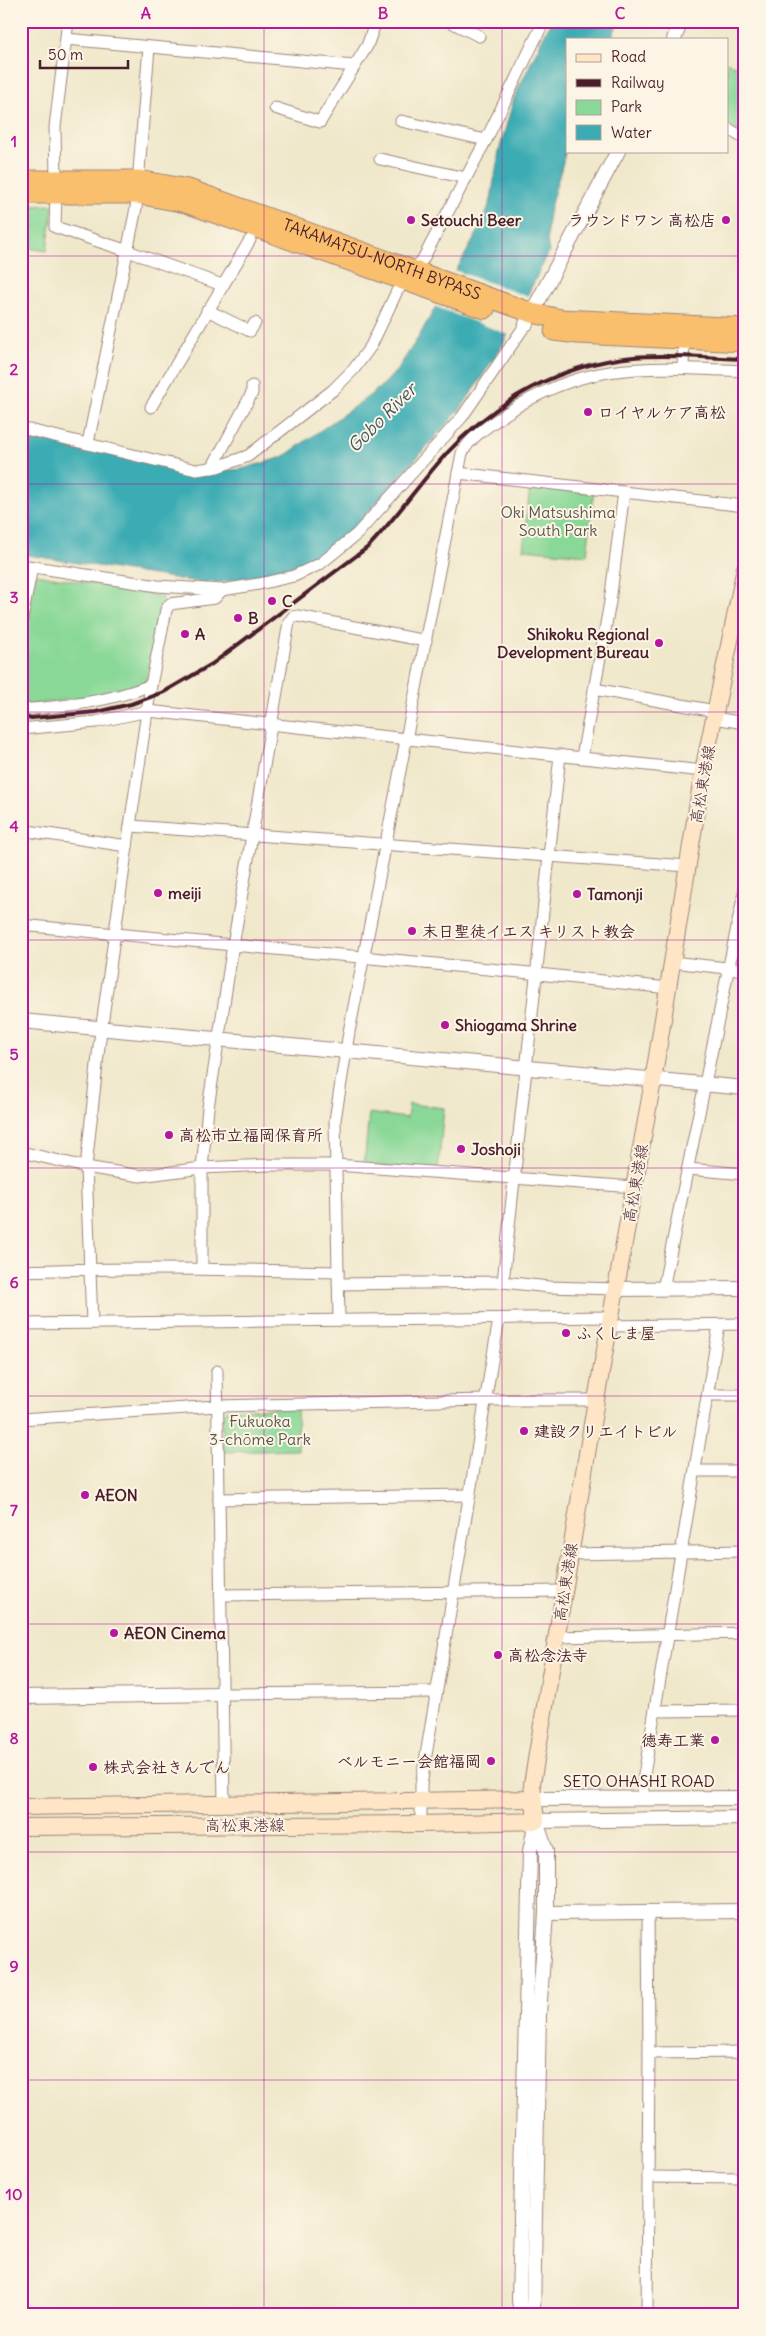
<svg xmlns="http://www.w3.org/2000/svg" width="766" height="2336" font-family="Delius,'Klee One',sans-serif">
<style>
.green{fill:#89d897;stroke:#6a7c61}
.water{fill:#3bacb3;stroke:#42666f}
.pier{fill:#f0e8cb}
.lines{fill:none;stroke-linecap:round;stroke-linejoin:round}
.minor-casing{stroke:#9d847b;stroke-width:13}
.tertiary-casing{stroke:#9d847b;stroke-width:16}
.secondary-casing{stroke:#9d847b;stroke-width:18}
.trunk-casing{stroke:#9d847b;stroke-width:21}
.minor{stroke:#fff;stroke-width:11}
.tertiary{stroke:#fff;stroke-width:14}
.secondary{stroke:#fde5c5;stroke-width:16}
.trunk{stroke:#f9bf6d;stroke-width:19}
.rail{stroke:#4a1f2b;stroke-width:4}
.grid{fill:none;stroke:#b5179e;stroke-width:1;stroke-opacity:0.55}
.poi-dot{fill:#b5179e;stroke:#fcf5e5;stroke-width:2}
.labels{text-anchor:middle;stroke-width:4;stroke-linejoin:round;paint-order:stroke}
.poi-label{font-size:16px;font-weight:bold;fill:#4a1f2b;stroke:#fcf5e5;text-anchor:start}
.street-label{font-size:16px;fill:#4a1f2b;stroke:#fcf5e5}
.park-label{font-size:16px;fill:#5d564b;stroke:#fcf5e5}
.water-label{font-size:18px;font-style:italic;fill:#445761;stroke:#fcf5e5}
.neatline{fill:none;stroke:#b5179e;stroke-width:2}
.grid-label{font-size:16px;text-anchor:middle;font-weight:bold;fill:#b5179e}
</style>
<rect width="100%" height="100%" fill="#fcf5e5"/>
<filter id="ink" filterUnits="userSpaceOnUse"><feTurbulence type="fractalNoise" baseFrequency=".02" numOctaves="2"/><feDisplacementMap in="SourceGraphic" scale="10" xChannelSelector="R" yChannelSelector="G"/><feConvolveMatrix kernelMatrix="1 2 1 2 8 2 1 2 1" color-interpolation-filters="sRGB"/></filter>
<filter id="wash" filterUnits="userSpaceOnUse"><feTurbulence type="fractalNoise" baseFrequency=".0096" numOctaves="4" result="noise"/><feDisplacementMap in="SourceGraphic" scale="20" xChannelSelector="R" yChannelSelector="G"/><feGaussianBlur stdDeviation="1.12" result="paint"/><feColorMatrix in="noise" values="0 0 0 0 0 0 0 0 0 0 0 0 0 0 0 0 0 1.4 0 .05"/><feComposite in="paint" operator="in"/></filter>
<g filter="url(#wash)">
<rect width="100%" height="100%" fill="#f0e8cb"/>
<g class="green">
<path d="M 727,62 L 745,71 L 745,136 L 727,124 Z"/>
<path d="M 53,205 L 47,251 L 21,247 L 21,206 Z"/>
<path d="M 530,486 L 594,493 L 587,555 L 523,549 Z"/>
<path d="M 36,574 L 163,596 L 146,683 L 112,694 L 21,706 L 21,655 Z"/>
<path d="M 409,1104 L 444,1108 L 438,1170 L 364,1165 L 369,1113 L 407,1118 Z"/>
<path d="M 297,1408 L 298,1450 L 223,1452 L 222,1415 L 227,1409 Z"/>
</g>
<path class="water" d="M 551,21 L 619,21 L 611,39 L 567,39 C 567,72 570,106 567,139 C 564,177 540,213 549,252 L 502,346 L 462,407 L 356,526 L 324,553 L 306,561 L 275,572 L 224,582 L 204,583 L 21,554 L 21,433 L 198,473 L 242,469 L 283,457 L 369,396 L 385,383 L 397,370 L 418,338 L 483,223 L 491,199 L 499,151 L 514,98 Z"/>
<path class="pier" d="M 454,270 L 529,297 L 509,335 L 434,306 Z"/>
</g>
<g filter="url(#ink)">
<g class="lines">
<g class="minor-casing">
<g id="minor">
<path d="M 449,21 L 479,36"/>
<path d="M 66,39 L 354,66"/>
<path d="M 275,108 L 320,122 L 367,46 L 376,21"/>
<path d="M 401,121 L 486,140"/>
<path d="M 727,128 L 745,139"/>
<path d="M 380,159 L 466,178"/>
<path d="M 56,179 L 55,127 L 68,21"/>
<path d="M 56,193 L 55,227 L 128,251 L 222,285"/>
<path d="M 207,310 L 250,331 L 255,323"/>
<path d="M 683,368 L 684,335"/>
<path d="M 151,407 L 250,240"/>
<path d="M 21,428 L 196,470 L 217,467 L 248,456 L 333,390 L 354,369 L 371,346 L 397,291 L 423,259 L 486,140 L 544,21"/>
<path d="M 88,443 L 136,208 L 149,47"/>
<path d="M 212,468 L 252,393 L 252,386"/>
<path d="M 458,473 L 745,506"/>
<path d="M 21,565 L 158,586 L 222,590 L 259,584 L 294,576 L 320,564 L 357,534 L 462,417 L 526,324"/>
<path d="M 21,623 L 32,567"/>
<path d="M 594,689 L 715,711"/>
<path d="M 21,710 C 66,706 109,702 151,685"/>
<path d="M 714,718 L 745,723"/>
<path d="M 21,729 L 96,722 L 148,711 L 703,771"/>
<path d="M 582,757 L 610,602 L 624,492"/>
<path d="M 131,826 L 688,866"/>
<path d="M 21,830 L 127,846"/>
<path d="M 21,925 L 520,972 L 668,988"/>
<path d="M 672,962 L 745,970"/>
<path d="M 21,1152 L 86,1167 L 140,1176 L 202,1168 L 267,1165 L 336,1165 L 634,1187"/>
<path d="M 688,1169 L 745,1174"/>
<path d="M 202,1268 L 202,1168 L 208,1108 L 232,951 L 289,622 L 293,617 L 298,616 L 426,641"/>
<path d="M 21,1271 C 127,1267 232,1269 338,1272"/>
<path d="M 503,1282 L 560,755"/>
<path d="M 338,1284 L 503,1282 L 549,1287 L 616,1289"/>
<path d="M 663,1289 L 745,888"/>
<path d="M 339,1320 L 335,1120 L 349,1032 L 462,453 C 471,436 490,425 504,415 C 586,359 651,367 745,371"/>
<path d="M 92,1323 L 86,1167 L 99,1046 L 127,846 L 151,685 L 166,610 L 170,604 L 215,598 L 222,590"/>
<path d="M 21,1324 L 611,1317"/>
<path d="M 609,1326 L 745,1324"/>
<path d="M 217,1371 L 224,1804"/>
<path d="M 708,1395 L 745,1395"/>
<path d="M 21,1419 L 217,1406 L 486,1400 L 596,1400"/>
<path d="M 696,1471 L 745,1471"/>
<path d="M 219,1499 L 470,1495"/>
<path d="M 570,1554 L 745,1551"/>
<path d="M 220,1595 L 564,1591"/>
<path d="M 556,1637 L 745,1633"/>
<path d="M 223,1694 L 436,1692"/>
<path d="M 655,1711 L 745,1710"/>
<path d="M 643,1798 L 643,1781 L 719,1325"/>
<path d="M 421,1824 L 421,1785 L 499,1319"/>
<path d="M 649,2053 L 745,2052"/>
<path d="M 648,2177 L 745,2178"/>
<path d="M 647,2315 L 649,2053 L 648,1910"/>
</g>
</g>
<g class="tertiary-casing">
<g id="tertiary">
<path d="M 674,39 L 681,21"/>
<path d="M 526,324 L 618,151"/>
<path d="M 21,1021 L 745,1088"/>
<path d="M 616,1289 L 745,1288"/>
<path d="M 21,1697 L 223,1694"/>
<path d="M 533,1799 L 745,1798"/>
<path d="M 536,1821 L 745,1818"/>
<path d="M 546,1913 L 745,1911"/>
<path d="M 521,2315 L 519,2300 L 530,1851 L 536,1821"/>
<path d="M 533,2315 L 539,2015 L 546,1913 L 546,1851 L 536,1821"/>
</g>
</g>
<g class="secondary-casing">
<g id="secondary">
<path d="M 21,1807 L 533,1799"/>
<path d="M 21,1827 L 421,1824 L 536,1821 L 532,1784 L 596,1400 L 653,1081 L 703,771 L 745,568"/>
</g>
</g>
<g class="trunk-casing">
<g id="trunk">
<path id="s1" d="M 21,180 L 139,180 L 188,189 L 532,313 L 561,319 L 745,328"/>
<path d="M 21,194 L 137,194 L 186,203 L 485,309"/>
<path d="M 554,331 L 578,334 L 745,342"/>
</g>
</g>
<use href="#minor" class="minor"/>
<use href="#tertiary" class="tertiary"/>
<use href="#secondary" class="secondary"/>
<use href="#trunk" class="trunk"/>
<path class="rail" d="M 21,719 L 96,712 L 131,704 L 164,692 L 212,664 L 368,547 C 396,518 419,484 446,454 C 496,400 561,364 634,357 C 671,354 708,358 745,359"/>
</g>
</g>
<path class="grid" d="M 264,21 L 264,2315M 502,21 L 502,2315M 21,256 L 745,256M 21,484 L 745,484M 21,712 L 745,712M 21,940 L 745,940M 21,1168 L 745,1168M 21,1396 L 745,1396M 21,1624 L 745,1624M 21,1852 L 745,1852M 21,2080 L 745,2080"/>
<g class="poi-dot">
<circle cx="411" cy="220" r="5"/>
<circle cx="726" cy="220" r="5"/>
<circle cx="588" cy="412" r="5"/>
<circle cx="272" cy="601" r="5"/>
<circle cx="238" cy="618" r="5"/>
<circle cx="185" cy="634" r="5"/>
<circle cx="659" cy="643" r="5"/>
<circle cx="158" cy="893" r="5"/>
<circle cx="577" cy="894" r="5"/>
<circle cx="412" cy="931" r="5"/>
<circle cx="445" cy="1025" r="5"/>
<circle cx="169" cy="1135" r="5"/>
<circle cx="461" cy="1149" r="5"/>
<circle cx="566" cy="1333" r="5"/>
<circle cx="524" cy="1431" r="5"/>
<circle cx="85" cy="1495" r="5"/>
<circle cx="114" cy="1633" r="5"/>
<circle cx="498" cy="1655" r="5"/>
<circle cx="715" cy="1740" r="5"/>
<circle cx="491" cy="1761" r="5"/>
<circle cx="93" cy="1767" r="5"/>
</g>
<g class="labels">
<g class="poi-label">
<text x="421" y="226">Setouchi Beer</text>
<text x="716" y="226" text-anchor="end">ラウンドワン 高松店</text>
<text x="598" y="418">ロイヤルケア高松</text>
<text x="282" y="607">C</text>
<text x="248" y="624">B</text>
<text x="195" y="640">A</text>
<text x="649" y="640" text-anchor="end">Shikoku Regional<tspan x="649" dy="18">Development Bureau</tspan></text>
<text x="168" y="899">meiji</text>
<text x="587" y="900">Tamonji</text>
<text x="422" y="937">末日聖徒イエス キリスト教会</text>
<text x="455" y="1031">Shiogama Shrine</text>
<text x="179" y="1141">高松市立福岡保育所</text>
<text x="471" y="1155">Joshoji</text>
<text x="576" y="1339">ふくしま屋</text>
<text x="534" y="1437">建設クリエイトビル</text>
<text x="95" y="1501">AEON</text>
<text x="124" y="1639">AEON Cinema</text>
<text x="508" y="1661">高松念法寺</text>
<text x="705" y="1746" text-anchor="end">徳寿工業</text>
<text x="481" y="1767" text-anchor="end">ベルモニー会館福岡</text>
<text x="103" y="1773">株式会社きんでん</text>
</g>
<g class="street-label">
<text dy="6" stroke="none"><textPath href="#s1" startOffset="374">TAKAMATSU-NORTH BYPASS</textPath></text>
<text transform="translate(702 784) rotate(-80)" y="6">高松東港線</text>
<text transform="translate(635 1183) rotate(-80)" y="6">高松東港線</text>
<text transform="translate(565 1582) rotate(-81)" y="6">高松東港線</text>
<text x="639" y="1787">SETO OHASHI ROAD</text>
<text x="245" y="1831">高松東港線</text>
</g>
<g class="park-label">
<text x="558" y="518">Oki Matsushima<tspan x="558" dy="18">South Park</tspan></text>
<text x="260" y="1427">Fukuoka<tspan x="260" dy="18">3-chōme Park</tspan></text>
</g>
<g class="water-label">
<text transform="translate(382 418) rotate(-45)" y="6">Gobo River</text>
</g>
</g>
<rect width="766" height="2336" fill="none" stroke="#fcf5e5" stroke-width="55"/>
<rect x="566" y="38" width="162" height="115" fill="#fcf5e5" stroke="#b59f9b"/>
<rect x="576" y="54" width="25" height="8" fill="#fde5c5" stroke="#b59f9b"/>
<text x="611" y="62" font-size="15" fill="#4a1f2b">Road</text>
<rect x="576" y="79" width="25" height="8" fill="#4a1f2b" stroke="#b59f9b"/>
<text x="611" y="88" font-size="15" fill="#4a1f2b">Railway</text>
<rect x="576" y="100" width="25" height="15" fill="#89d897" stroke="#b59f9b"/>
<text x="611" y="112" font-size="15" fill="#4a1f2b">Park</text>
<rect x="576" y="125" width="25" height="15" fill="#3bacb3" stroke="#b59f9b"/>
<text x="611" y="138" font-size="15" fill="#4a1f2b">Water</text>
<path d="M40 60v8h88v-8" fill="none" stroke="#4a1f2b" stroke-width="2.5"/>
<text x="48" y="60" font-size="15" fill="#4a1f2b" stroke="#fcf5e5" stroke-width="4" paint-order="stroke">50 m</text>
<rect x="28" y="28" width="710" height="2280" class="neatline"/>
<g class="grid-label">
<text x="146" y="19">A</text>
<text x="383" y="19">B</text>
<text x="620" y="19">C</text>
<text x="14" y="147">1</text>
<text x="14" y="375">2</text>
<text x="14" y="603">3</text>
<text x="14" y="832">4</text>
<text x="14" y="1060">5</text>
<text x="14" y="1288">6</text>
<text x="14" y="1516">7</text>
<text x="14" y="1744">8</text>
<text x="14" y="1972">9</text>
<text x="14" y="2200">10</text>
</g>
</svg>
